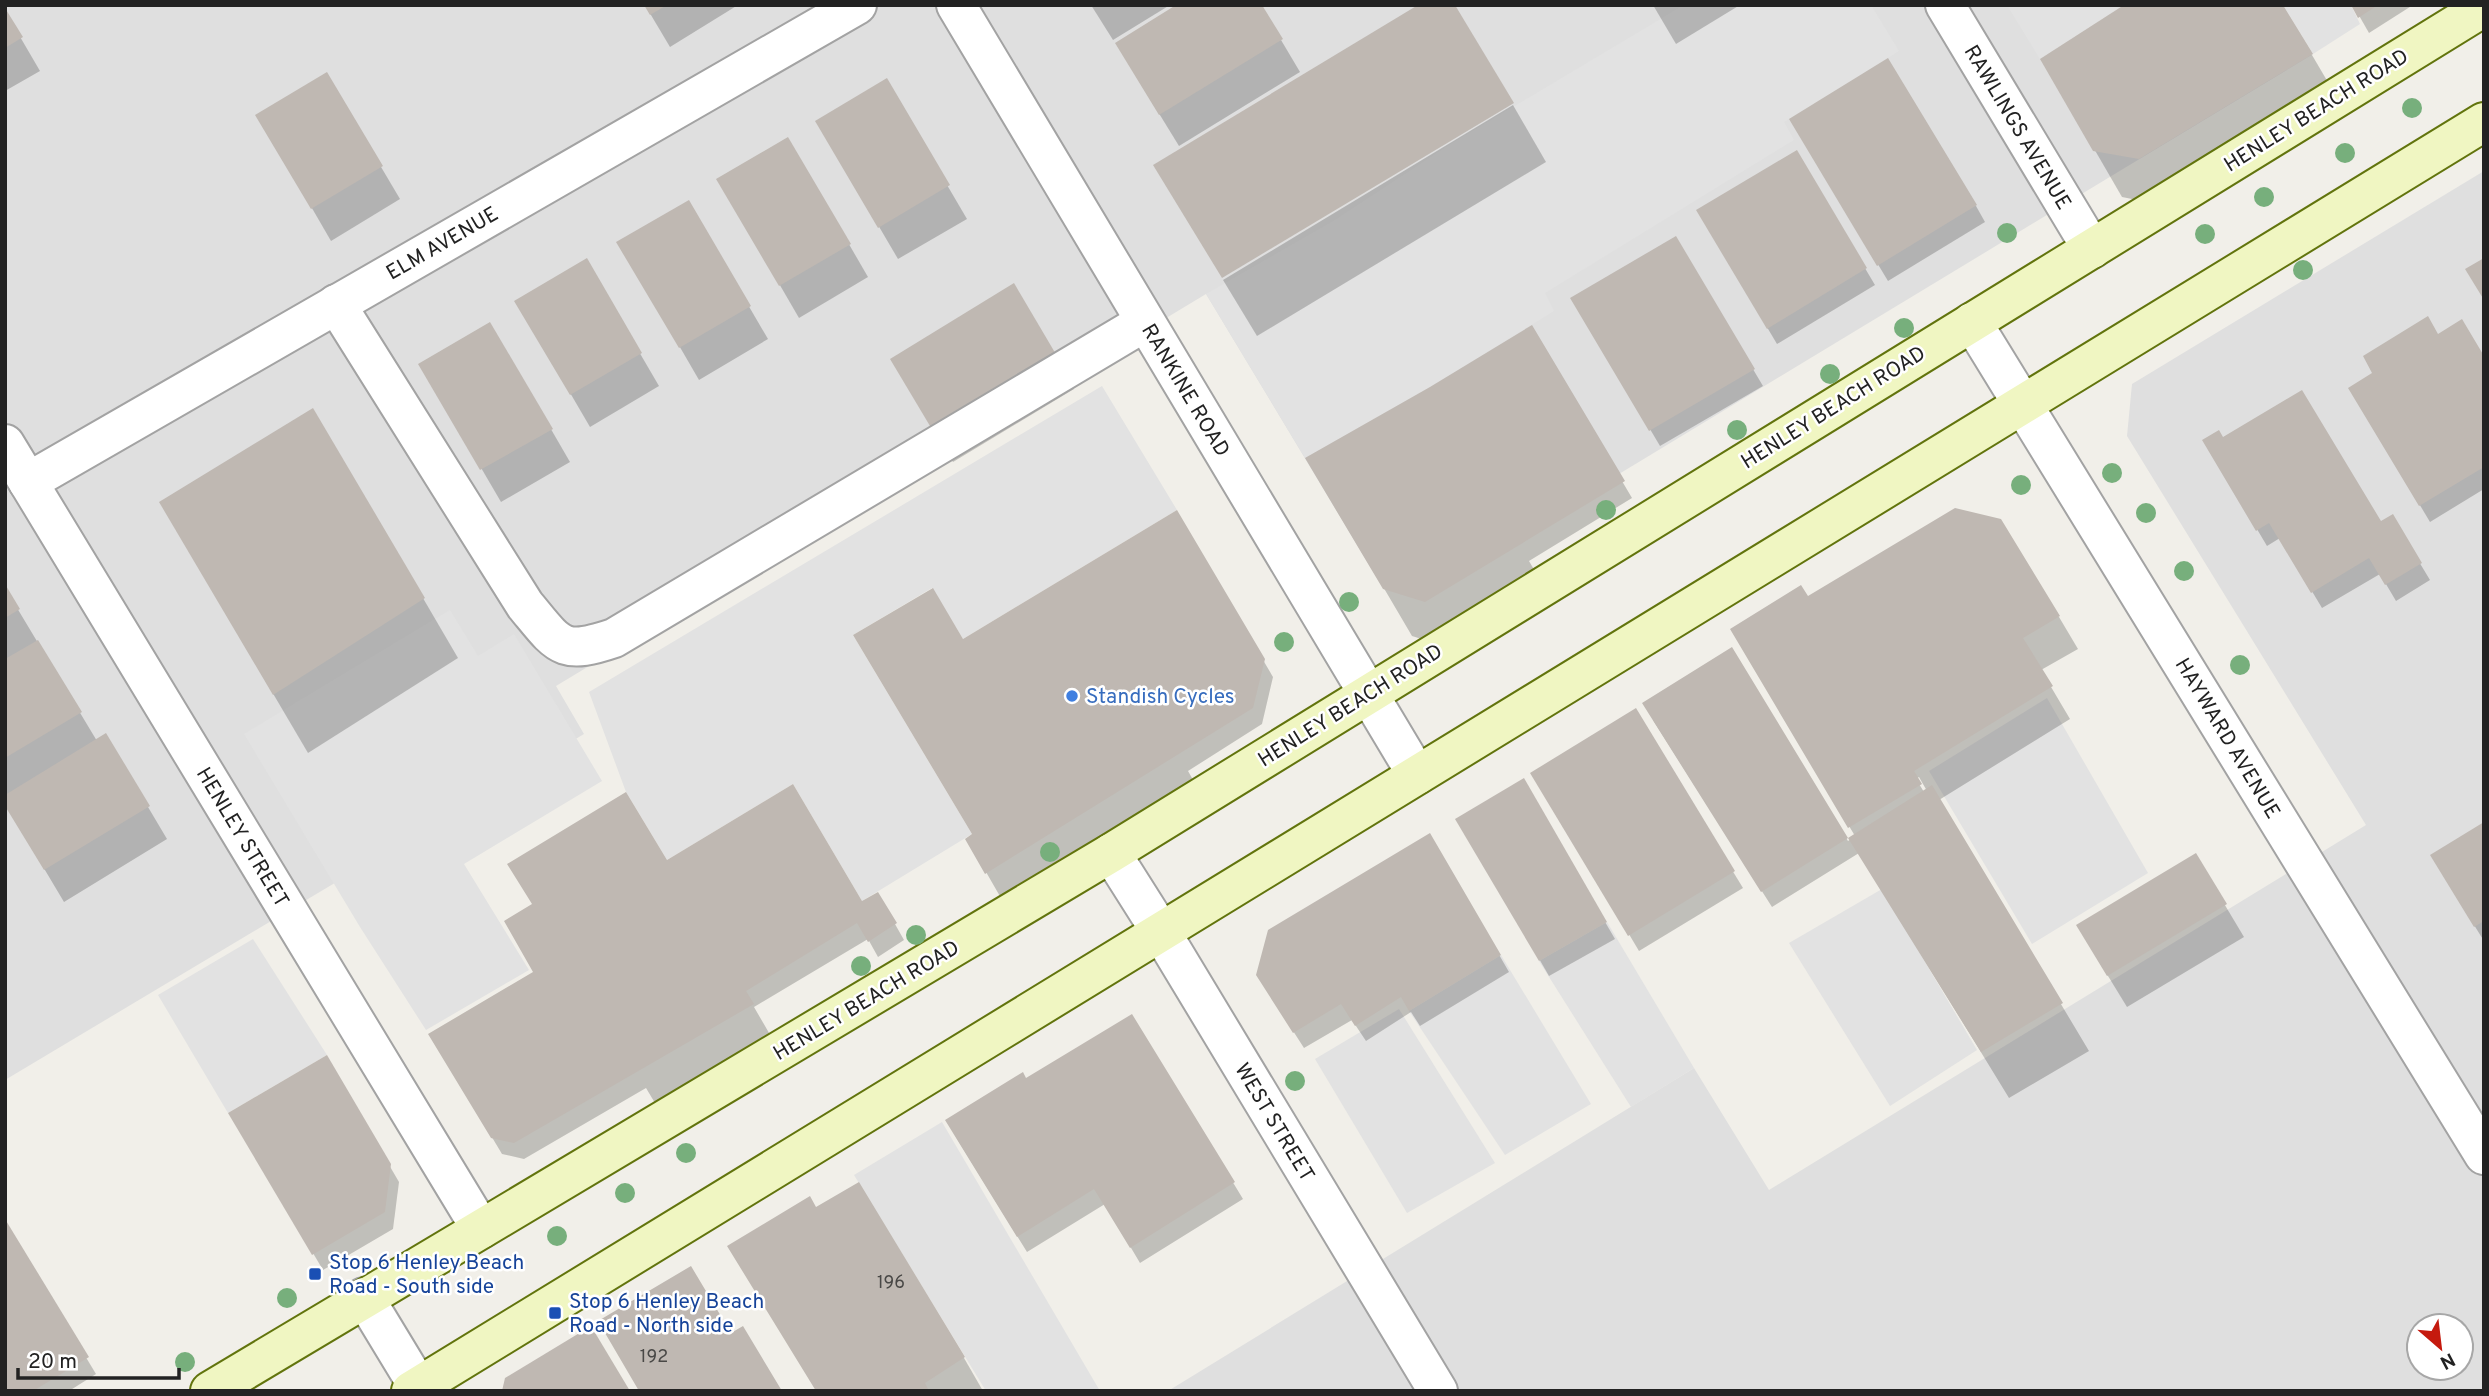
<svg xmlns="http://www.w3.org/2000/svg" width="2489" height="1396" font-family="Overpass,sans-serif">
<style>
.residential{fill:#dfdfdf;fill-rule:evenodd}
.parking{fill:#e2e2e2}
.shadow{fill:#0003;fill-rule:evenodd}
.building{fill:#bfb8b2}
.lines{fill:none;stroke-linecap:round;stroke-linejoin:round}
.street-casing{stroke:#a3a3a3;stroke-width:42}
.secondary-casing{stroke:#62740d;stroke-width:42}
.street{stroke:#fff;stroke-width:38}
.secondary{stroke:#f0f6c2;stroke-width:38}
.tree{fill:#77af7c}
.shop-dot{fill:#3f7fe0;stroke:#fff;stroke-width:2.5}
.transit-dot{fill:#1a4fb4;stroke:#fff;stroke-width:2.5}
.labels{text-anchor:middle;stroke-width:5;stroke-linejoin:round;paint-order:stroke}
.number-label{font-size:18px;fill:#494846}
.street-label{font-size:21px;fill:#222;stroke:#fff}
.shop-label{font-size:21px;fill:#366cbe;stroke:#fff;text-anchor:start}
.transit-label{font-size:21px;fill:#164399;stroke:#fff;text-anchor:start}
</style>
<rect width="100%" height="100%" fill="#f1efe9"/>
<g class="residential">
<path d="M 5,5 L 2283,5 L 2313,54 L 1429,589 L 1377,578 L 1206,294 L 556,686 L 584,734 L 5,1080 Z"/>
<path d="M 2484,171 L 2484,1391 L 1168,1391 L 1694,1068 L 1769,1190 L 2366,825 L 2127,436 L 2132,384 ZM 2419,1326 L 2461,1326 L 2461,1368 L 2419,1368 Z"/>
</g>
<g class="parking">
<path d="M 1684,5 L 1871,5 L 1899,51 L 1784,122 L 1794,140 L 1545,293 L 1554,311 L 1430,387 L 1305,458 L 1206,294 L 1332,222 L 1451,144 Z"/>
<path d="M 2007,5 L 2124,5 L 2040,59 Z"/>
<path d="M 2283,5 L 2351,5 L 2360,24 L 2313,54 Z"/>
<path d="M 1102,386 L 1177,510 L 963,639 L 932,588 L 853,635 L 972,834 L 862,901 L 793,784 L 667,860 L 626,792 L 589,692 Z"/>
<path d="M 450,610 L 478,656 L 514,634 L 602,781 L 464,864 L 529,970 L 426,1030 L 360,927 L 244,734 Z"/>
<path d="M 2047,698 L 2148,873 L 2032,944 L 1929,771 Z"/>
<path d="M 1882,889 L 1977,1050 L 1890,1106 L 1789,943 Z"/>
<path d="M 1607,922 L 1694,1068 L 1631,1107 L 1539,961 Z"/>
<path d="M 253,939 L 327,1055 L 228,1113 L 158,995 Z"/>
<path d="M 1501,955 L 1591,1104 L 1505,1155 L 1409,1011 Z"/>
<path d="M 1399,1009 L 1495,1163 L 1407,1213 L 1315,1059 Z"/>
<path d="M 942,1122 L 1100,1391 L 986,1391 L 854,1175 Z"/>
</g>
<g class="shadow">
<path d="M 645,5 L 738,5 L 670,47 Z"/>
<path d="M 1091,5 L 1170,5 L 1113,40 Z"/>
<path d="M 1653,5 L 1740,5 L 1676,44 Z"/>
<path d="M 2353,5 L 2413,5 L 2369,33 Z"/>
<path d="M 5,11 L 40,71 L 5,91 Z"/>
<path d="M 1281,40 L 1300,72 L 1179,146 L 1136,76 Z"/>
<path d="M 2312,55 L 2339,101 L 2167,206 L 2122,197 L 2042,59 Z"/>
<path d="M 326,74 L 400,199 L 331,241 L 258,115 Z"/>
<path d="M 886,81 L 967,219 L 898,259 L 817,121 Z"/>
<path d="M 1513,105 L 1546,162 L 1257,336 L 1223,280 Z"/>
<path d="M 1791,120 L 1976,206 L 1985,222 L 1888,281 Z"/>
<path d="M 788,139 L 868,277 L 799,318 L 719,180 Z"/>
<path d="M 1796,152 L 1875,285 L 1777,344 L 1698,211 Z"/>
<path d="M 688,202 L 768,339 L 699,380 L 619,242 Z"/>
<path d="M 1675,238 L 1763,386 L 1660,446 L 1573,299 Z"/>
<path d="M 586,261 L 659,386 L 590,427 L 517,302 Z"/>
<path d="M 490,324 L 570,462 L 501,502 L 421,365 Z"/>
<path d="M 1531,327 L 1632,498 L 1529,561 L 1547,592 L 1453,649 L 1412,636 L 1335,505 L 1430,389 Z"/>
<path d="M 1056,357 L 1074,389 L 953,462 L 911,392 Z"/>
<path d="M 2484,359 L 2484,489 L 2430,522 L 2350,388 Z"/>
<path d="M 313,410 L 458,658 L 308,753 L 195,561 Z"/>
<path d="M 2223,439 L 2380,524 L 2392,517 L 2430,580 L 2396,601 L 2380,574 L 2322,608 L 2280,538 L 2267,546 L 2204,440 Z"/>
<path d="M 1176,512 L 1273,677 L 1262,724 L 1188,771 L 1205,801 L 1005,905 L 967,839 L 973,835 L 963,642 Z"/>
<path d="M 5,588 L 97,741 L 148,807 L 167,839 L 64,902 L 5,803 Z"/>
<path d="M 1808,599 L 2059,617 L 2078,649 L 2041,670 L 2070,719 L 1939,800 L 2089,1051 L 2009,1098 L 1859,853 L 1772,907 L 1653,720 L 1732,649 L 1848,841 L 1855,836 L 1732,630 ZM 1919,777 L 1927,791 L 1924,792 L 1916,779 Z"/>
<path d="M 1635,711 L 1743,888 L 1639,951 L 1533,773 Z"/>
<path d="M 1523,781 L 1615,939 L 1549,976 L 1458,819 Z"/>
<path d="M 2484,825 L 2484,941 L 2451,888 Z"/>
<path d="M 1430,835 L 1509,972 L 1420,1026 L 1411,1012 L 1366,1041 L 1352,1020 L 1304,1048 L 1268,992 Z"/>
<path d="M 2195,855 L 2244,937 L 2127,1007 L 2097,958 Z"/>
<path d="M 878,894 L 904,940 L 878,957 L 868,939 L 754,1007 L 780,1052 L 664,1118 L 646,1088 L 524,1159 L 502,1154 L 430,1034 L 719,949 L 861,904 Z"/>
<path d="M 1132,1016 L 1243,1199 L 1140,1263 L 1105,1204 L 1027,1252 L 956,1137 L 1026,1081 Z"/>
<path d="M 326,1057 L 399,1182 L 393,1229 L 323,1270 L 230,1113 Z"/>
<path d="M 858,1185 L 964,1358 L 983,1391 L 818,1391 L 816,1210 Z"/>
<path d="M 5,1223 L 96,1374 L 69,1391 L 5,1391 Z"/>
</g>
<g class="building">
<path d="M 644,5 L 667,5 L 650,15 Z"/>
<path d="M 1176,5 L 1262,5 L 1283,39 L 1159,115 L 1115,43 Z"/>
<path d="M 1418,5 L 1455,5 L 1514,103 L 1222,278 L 1153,165 Z"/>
<path d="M 2124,5 L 2283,5 L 2313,54 L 2139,159 L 2093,151 L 2040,59 Z"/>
<path d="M 2351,5 L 2378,5 L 2358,18 Z"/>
<path d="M 5,8 L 23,37 L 5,48 Z"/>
<path d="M 1888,58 L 1977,205 L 1877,266 L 1789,119 Z"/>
<path d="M 327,72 L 383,166 L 311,209 L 255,115 Z"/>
<path d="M 887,78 L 950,185 L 878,228 L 815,121 Z"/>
<path d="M 788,137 L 851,244 L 779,286 L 716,179 Z"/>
<path d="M 1797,150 L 1867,268 L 1767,329 L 1696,210 Z"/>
<path d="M 689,200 L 751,306 L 679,348 L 616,242 Z"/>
<path d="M 1676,236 L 1755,369 L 1649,431 L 1570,298 Z"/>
<path d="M 587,258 L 642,353 L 570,395 L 514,301 Z"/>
<path d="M 2484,258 L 2484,300 L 2465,269 Z"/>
<path d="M 1014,283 L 1057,356 L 933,431 L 890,359 Z"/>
<path d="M 2428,316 L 2438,334 L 2462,319 L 2484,356 L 2484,467 L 2419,506 L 2348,388 L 2372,373 L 2363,356 Z"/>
<path d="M 490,322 L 553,429 L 480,470 L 418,364 Z"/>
<path d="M 1532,325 L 1625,481 L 1425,602 L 1383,589 L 1305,458 L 1430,387 Z"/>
<path d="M 2302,390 L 2381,521 L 2393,514 L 2422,563 L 2385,585 L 2369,558 L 2311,593 L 2269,523 L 2256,531 L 2202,440 L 2219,430 L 2223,437 Z"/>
<path d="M 313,408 L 425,598 L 273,695 L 159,502 Z"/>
<path d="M 1955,508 L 2001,519 L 2060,616 L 2023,638 L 2053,686 L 1914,771 L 1922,784 L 1848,828 L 1730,629 L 1801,585 L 1808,596 Z"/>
<path d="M 1177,510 L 1265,659 L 1253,708 L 985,874 L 965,839 L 972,834 L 853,635 L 933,588 L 963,639 Z"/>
<path d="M 5,584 L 20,609 L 5,618 Z"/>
<path d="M 38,640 L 82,712 L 5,758 L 5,659 Z"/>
<path d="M 1732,647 L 1848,838 L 1932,785 L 2063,1003 L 1981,1052 L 1848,838 L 1761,892 L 1642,703 Z"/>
<path d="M 1636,708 L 1735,871 L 1628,936 L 1530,773 Z"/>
<path d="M 106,733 L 150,806 L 44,870 L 5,806 L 5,795 Z"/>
<path d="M 1524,778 L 1607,922 L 1539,961 L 1455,819 Z"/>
<path d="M 793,784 L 862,901 L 878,892 L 897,923 L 868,942 L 857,923 L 746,991 L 754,1004 L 514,1143 L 491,1138 L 428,1034 L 533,972 L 504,921 L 532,904 L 507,864 L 626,792 L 667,860 Z"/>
<path d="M 2484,822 L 2484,921 L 2474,927 L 2430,855 Z"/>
<path d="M 1430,833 L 1501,955 L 1409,1011 L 1401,997 L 1355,1026 L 1341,1004 L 1293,1033 L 1256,975 L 1268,930 Z"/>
<path d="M 2196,853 L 2227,904 L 2107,976 L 2076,925 Z"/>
<path d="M 1132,1014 L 1235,1182 L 1130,1248 L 1094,1189 L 1017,1237 L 945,1120 L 1023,1072 L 1026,1078 Z"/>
<path d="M 327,1055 L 391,1164 L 385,1212 L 312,1255 L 228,1113 Z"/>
<path d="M 859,1182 L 965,1357 L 925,1383 L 929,1391 L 816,1391 L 727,1246 L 810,1196 L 816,1207 Z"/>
<path d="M 5,1219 L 89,1357 L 33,1391 L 5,1391 Z"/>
<path d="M 691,1266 L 731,1333 L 743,1326 L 782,1391 L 639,1391 L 598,1321 Z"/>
<path d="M 591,1326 L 630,1391 L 502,1391 L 505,1378 Z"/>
</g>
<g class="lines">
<g class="street-casing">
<g id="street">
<path d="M 956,5 L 1417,775"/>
<path d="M 1945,5 L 2092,249"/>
<path d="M 336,304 L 525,605 C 559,646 561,656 614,638 L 1145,322"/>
<path d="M 1972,322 L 2484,1155"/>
<path d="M 5,444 L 481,1229"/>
<path d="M 28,482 L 857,5"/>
<path d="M 1111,853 L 1161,932 L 1438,1391"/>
<path d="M 364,1297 L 421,1391"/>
</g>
</g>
<g class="secondary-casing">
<g id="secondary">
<path d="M 210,1391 L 1111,853 L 2484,7"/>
<path d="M 411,1391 L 2484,122"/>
</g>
</g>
<use href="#street" class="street"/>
<use href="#secondary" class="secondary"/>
</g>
<g class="tree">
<circle cx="2412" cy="108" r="10"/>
<circle cx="2345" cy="153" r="10"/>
<circle cx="2264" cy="197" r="10"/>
<circle cx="2007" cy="233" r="10"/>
<circle cx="2205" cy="234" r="10"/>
<circle cx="2303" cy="270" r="10"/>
<circle cx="1904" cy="328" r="10"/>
<circle cx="1830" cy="374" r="10"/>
<circle cx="1737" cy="430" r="10"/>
<circle cx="2112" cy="473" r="10"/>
<circle cx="2021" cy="485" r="10"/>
<circle cx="1606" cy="510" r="10"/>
<circle cx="2146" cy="513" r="10"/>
<circle cx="2184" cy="571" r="10"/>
<circle cx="1349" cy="602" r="10"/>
<circle cx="1284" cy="642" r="10"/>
<circle cx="2240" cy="665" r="10"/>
<circle cx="1050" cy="852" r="10"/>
<circle cx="916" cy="935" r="10"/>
<circle cx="861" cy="966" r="10"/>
<circle cx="1295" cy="1081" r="10"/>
<circle cx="686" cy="1153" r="10"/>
<circle cx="625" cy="1193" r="10"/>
<circle cx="557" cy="1236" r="10"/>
<circle cx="287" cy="1298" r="10"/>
<circle cx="185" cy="1362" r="10"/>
</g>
<circle class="shop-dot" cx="1072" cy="696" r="7"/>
<g class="transit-dot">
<rect x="308" y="1267" width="14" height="14" rx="3.5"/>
<rect x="548" y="1306" width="14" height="14" rx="3.5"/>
</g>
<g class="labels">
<g class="number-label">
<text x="891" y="1288">196</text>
<text x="654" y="1362">192</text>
</g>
<g class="street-label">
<text transform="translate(2316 110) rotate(-32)" y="7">HENLEY BEACH ROAD</text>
<text transform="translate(2018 127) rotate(59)" y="7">RAWLINGS AVENUE</text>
<text transform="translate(442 243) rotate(-30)" y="7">ELM AVENUE</text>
<text transform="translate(1186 390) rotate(59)" y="7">RANKINE ROAD</text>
<text transform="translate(1833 407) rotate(-32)" y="7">HENLEY BEACH ROAD</text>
<text transform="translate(1350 705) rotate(-32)" y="7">HENLEY BEACH ROAD</text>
<text transform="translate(2228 738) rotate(59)" y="7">HAYWARD AVENUE</text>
<text transform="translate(243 837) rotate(59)" y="7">HENLEY STREET</text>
<text transform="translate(866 1000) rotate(-31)" y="7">HENLEY BEACH ROAD</text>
<text transform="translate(1275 1122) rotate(59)" y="7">WEST STREET</text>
</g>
<g class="shop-label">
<text x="1086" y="703">Standish Cycles</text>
</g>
<g class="transit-label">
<text x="329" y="1269">Stop 6 Henley Beach<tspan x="329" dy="24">Road - South side</tspan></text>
<text x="569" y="1308">Stop 6 Henley Beach<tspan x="569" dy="24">Road - North side</tspan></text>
</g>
</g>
<rect width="2489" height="1396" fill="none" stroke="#222222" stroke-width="14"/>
<g transform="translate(2440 1347) rotate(152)"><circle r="33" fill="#ffffff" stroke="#a7a7a7" stroke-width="2"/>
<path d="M0-5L12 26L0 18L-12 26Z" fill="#c51a0e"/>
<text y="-10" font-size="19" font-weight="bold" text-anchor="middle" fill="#222222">N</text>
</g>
<path d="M18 1368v10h161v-10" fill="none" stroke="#222222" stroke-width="3.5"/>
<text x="28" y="1368" font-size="21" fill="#222222" stroke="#ffffff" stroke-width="5" paint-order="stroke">20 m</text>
</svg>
